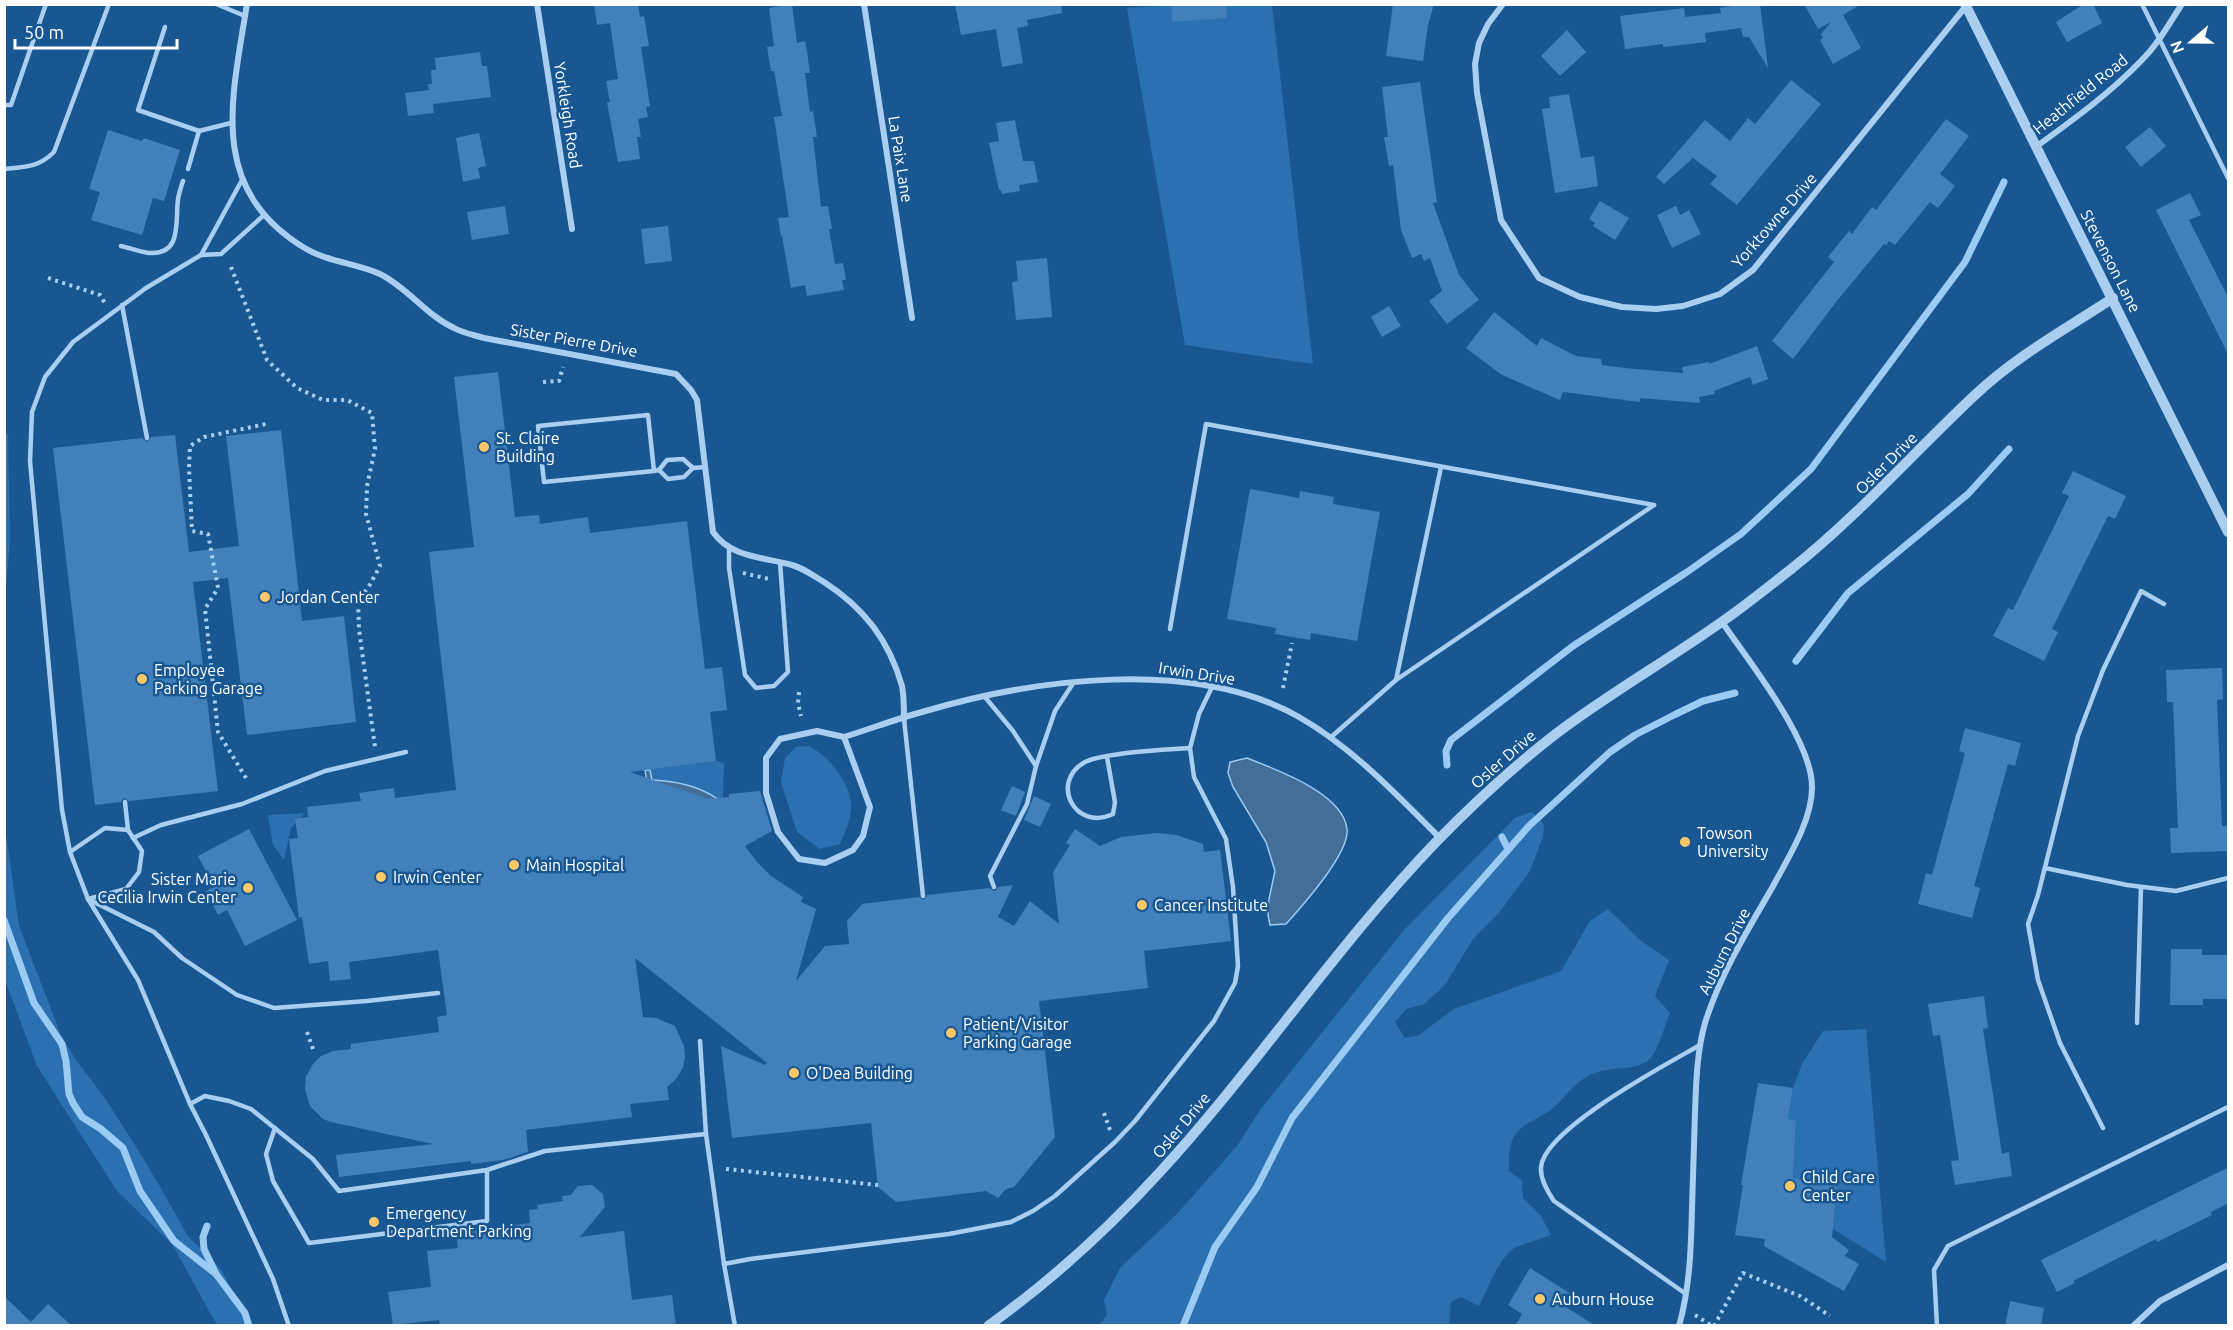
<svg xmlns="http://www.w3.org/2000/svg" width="2233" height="1330" font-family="Ubuntu,sans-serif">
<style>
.green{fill:#2b71b1}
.water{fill:#426e98;stroke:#9bcaf2;stroke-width:1.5}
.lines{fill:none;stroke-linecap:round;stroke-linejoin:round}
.stream{stroke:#9bcaf2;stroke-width:7}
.building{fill:#4180ba}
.path{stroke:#a9cef0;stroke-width:4;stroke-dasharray:3 4.5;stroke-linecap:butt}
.service{stroke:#a9cef0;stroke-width:4.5}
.minor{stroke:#a9cef0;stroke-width:6}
.tertiary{stroke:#a9cef0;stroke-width:10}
.poi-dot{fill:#ffc867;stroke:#195793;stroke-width:2}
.labels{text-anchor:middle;stroke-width:5;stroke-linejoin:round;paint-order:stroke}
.street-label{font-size:16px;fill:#fff;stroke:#195793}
.poi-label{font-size:16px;fill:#fff;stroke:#195793;text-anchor:start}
</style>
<rect width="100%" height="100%" fill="#195793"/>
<g class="green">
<path d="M 1171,5 L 1172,22 L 1218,5 L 1272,5 L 1313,364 L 1185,345 L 1127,8 Z"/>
<path d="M 8,434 L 10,541 L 5,596 L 4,435 Z"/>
<path d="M 809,746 C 827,755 845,777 850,797 C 854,813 846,830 840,844 L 820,849 L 797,832 L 781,782 L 785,758 L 796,747 Z"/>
<path d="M 716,761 L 724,763 L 723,798 L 716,799 L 656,790 L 645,770 Z"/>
<path d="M 1532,812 L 1544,824 L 1543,836 L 1530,871 L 1498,914 L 1473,939 L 1445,985 L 1424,1004 L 1406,1009 L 1395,1022 L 1405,1038 L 1419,1035 L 1454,1009 L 1561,971 L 1590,921 L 1608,909 L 1641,941 L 1669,960 L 1655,996 L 1670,1013 C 1664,1026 1658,1055 1646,1062 C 1631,1071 1615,1066 1598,1072 C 1577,1078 1568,1095 1552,1109 C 1542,1117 1526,1122 1517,1132 C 1508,1143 1509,1157 1509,1171 L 1522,1181 L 1523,1198 L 1541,1216 L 1551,1235 C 1544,1238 1518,1246 1514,1248 C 1498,1260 1488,1288 1479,1306 L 1461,1297 L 1451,1302 L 1449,1325 L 1099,1325 L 1107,1315 L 1104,1300 L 1120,1268 L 1177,1214 L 1237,1146 L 1260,1110 L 1405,929 L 1515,818 Z"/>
<path d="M 305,813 L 291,828 L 284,860 L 273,845 L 268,815 Z"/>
<path d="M 4,820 L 19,926 L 61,1035 L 76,1060 L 107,1101 L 148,1166 L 188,1236 L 220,1268 L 251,1325 L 217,1325 L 172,1244 L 117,1191 L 37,1066 L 5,980 Z"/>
<path d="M 1866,1029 L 1886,1262 L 1833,1229 L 1837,1187 L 1793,1178 L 1796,1120 L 1788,1119 L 1793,1088 L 1802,1064 L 1823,1031 Z"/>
</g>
<g class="water">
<path d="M 1247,758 C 1277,770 1343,793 1347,829 C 1350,853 1302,906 1286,924 L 1270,925 L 1268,915 L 1269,899 L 1275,871 L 1266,842 L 1233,787 L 1228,773 L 1230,762 Z"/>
<path d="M 645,770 L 650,770 L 652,780 C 674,781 697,785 716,798 L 711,806 L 648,790 Z"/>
</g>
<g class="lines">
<g class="stream">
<path d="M 1796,661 L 1848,593 L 1968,494 L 2009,449"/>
<path d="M 1447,765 L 1446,751 L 1451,740 L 1573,646 L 1687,572 L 1741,534 L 1811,469 L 1965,262 L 2004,182"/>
<path d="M 1502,837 L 1508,849"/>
<path d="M 4,920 L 34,1003 L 62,1044 L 66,1061 L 69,1094 L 73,1103 L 82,1117 L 101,1129 L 123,1148 L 140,1191 L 174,1241 L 216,1274"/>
<path d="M 207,1226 L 203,1237 L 204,1249 L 216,1274 L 245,1313 L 249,1326"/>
<path d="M 1183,1326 L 1215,1247 L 1257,1187 L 1292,1118 L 1448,918 L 1529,826 L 1610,752 L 1635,735 L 1674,715 L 1703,701 L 1735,693"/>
</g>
</g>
<g class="building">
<path d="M 594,4 L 638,4 L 640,17 L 644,16 L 649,46 L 641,47 L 650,106 L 646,107 L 648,117 L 638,119 L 641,137 L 637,137 L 640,159 L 618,162 L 607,102 L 610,102 L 606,81 L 618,79 L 610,23 L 597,25 Z"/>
<path d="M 792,4 L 797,43 L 805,41 L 807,51 L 810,73 L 805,73 L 810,112 L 813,111 L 817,137 L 813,137 L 821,207 L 828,206 L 832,229 L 829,229 L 835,264 L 843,263 L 846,280 L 842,280 L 844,290 L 807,296 L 805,285 L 791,288 L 782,236 L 781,236 L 778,218 L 789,217 L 774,117 L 782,116 L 774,71 L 771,71 L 767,47 L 774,46 L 769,8 Z"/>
<path d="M 955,4 L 1061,4 L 1062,13 L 1027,20 L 1028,26 L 1017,28 L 1023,63 L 1002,67 L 996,29 L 961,35 Z"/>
<path d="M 1171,4 L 1226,4 L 1227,18 L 1172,22 Z"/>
<path d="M 1393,4 L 1434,4 L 1428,25 L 1423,61 L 1386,56 Z"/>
<path d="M 1743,4 L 1760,4 L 1768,68 L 1749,37 L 1743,37 L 1741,28 L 1705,33 L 1706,42 L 1663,47 L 1663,44 L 1625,49 L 1620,16 L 1684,8 L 1685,17 L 1721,13 L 1720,8 Z"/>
<path d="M 1804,4 L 1861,4 L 1843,15 L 1861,48 L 1833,64 L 1820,40 L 1823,38 L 1821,34 L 1831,22 L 1818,29 Z"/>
<path d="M 2084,4 L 2093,4 L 2102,23 L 2067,42 L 2056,22 Z"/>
<path d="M 1567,30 L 1586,52 L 1560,76 L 1541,56 Z"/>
<path d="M 480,52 L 482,66 L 487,66 L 491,97 L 433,104 L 434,113 L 408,116 L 405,93 L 429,90 L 428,84 L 432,84 L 431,70 L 436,70 L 435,58 Z"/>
<path d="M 1791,80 L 1821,104 L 1737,205 L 1710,184 L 1717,176 L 1693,158 L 1664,184 L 1656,177 L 1705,120 L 1730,141 L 1748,118 L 1755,124 Z"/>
<path d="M 1420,82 L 1437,202 L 1433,203 L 1459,275 L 1479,300 L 1447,324 L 1429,301 L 1442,291 L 1430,258 L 1424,261 L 1421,254 L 1412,258 L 1401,230 L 1393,165 L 1389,166 L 1384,137 L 1388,137 L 1382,87 Z"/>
<path d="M 1569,94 L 1581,158 L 1594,156 L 1598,186 L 1555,193 L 1542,109 L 1550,108 L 1549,97 Z"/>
<path d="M 1946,119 L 1969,136 L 1940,174 L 1955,186 L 1938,208 L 1930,202 L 1895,245 L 1889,241 L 1886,245 L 1884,244 L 1836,302 L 1793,359 L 1772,341 L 1834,262 L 1828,257 L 1849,231 L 1852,234 L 1872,207 L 1876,210 Z"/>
<path d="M 1015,120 L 1023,161 L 1034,161 L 1038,182 L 1019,185 L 1020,191 L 1002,194 L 1001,190 L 999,190 L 989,143 L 999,141 L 996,123 Z"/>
<path d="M 2150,127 L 2166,146 L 2141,167 L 2125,147 Z"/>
<path d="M 108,130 L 142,141 L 144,138 L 180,150 L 164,201 L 153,198 L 142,235 L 91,220 L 100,192 L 89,189 Z"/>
<path d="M 479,133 L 486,166 L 478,168 L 480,178 L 463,182 L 456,138 Z"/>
<path d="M 2190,193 L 2201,215 L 2189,220 L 2229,299 L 2229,356 L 2156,210 Z"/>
<path d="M 1600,201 L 1629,218 L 1615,240 L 1593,226 L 1595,223 L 1589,219 Z"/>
<path d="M 505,206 L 509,234 L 472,240 L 467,212 Z"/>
<path d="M 1676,206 L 1680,215 L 1689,210 L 1701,234 L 1672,248 L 1657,215 Z"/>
<path d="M 668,226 L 672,261 L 645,264 L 641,229 Z"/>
<path d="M 1047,258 L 1052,317 L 1016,320 L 1012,282 L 1018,281 L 1016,261 Z"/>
<path d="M 1389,306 L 1401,326 L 1382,337 L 1371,317 Z"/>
<path d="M 1494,312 L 1537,346 L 1541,338 L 1576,356 L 1601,359 L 1602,365 L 1624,368 L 1683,373 L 1682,367 L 1709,362 L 1709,364 L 1757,346 L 1768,379 L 1753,385 L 1750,377 L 1714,391 L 1715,394 L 1699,397 L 1700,403 L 1640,398 L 1640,402 L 1563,392 L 1560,400 L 1502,375 L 1466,348 Z"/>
<path d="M 498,372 L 515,517 L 539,515 L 540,524 L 588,517 L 590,533 L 687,521 L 705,669 L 722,667 L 727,710 L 710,712 L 716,761 L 630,772 L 708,799 L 729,797 L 729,794 L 760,791 L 772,831 L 745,846 L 757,862 L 771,876 L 803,897 L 801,902 L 816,909 L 796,981 L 825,946 L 849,944 L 847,921 L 862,904 L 919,897 L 924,900 L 927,895 L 989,888 L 995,891 L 998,887 L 1013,885 L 998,917 L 1014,926 L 1030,901 L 1059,924 L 1053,872 L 1070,845 L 1066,843 L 1075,829 L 1100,846 L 1121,837 L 1157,833 L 1176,835 L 1203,844 L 1204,852 L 1220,850 L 1231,941 L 1144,951 L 1148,988 L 1039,1001 L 1055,1137 L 1014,1187 L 1006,1189 L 998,1198 L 986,1191 L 896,1202 L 878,1187 L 871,1123 L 732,1138 L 721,1046 L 765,1065 L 767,1063 L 635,958 L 643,1017 L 656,1018 L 675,1026 L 684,1046 L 685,1057 L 683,1068 L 676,1079 L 667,1087 L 669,1100 L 630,1104 L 632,1117 L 526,1130 L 528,1152 L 503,1160 L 471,1164 L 471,1161 L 339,1177 L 336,1155 L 433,1144 L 331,1122 L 323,1119 L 310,1106 L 305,1089 L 306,1076 L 313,1064 L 321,1056 L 333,1051 L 351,1049 L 351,1044 L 439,1032 L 437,1017 L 447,1015 L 438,950 L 349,962 L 351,979 L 330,981 L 328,961 L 309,964 L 302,917 L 299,918 L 289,839 L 298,838 L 295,819 L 308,817 L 307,807 L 361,801 L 359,793 L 394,788 L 395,798 L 456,790 L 429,552 L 474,547 L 454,377 Z"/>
<path d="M 281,430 L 302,621 L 344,616 L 356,722 L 247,735 L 228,578 L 193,582 L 218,791 L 129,801 L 124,798 L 121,802 L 95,805 L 53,448 L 142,438 L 147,442 L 151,437 L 175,435 L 189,552 L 239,546 L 226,436 Z"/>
<path d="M 2073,471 L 2126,496 L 2115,519 L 2108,516 L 2052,629 L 2058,632 L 2044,661 L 1993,636 L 2008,608 L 2013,610 L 2069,496 L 2062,493 Z"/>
<path d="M 1250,489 L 1299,498 L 1300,491 L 1334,497 L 1333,504 L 1380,512 L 1357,641 L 1311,633 L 1310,640 L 1275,634 L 1276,628 L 1227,619 Z"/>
<path d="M 2222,668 L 2223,699 L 2217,700 L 2222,826 L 2229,826 L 2229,851 L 2171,853 L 2170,828 L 2178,828 L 2173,702 L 2167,702 L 2166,670 Z"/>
<path d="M 1965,728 L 2021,743 L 2015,766 L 2008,764 L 1974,886 L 1980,888 L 1972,918 L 1918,904 L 1926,873 L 1932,875 L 1965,753 L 1959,751 Z"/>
<path d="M 1012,786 L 1025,792 L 1016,816 L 1001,810 Z"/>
<path d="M 1034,796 L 1051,804 L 1040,827 L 1024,820 Z"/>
<path d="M 249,829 L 297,920 L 245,946 L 227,910 L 218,915 L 206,891 L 214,887 L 198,856 Z"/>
<path d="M 2171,949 L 2202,949 L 2202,955 L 2229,955 L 2229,999 L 2203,999 L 2203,1005 L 2170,1005 Z"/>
<path d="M 1984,996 L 1988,1028 L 1983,1029 L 2002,1154 L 2009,1152 L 2012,1176 L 1955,1185 L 1951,1161 L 1959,1160 L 1940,1035 L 1933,1036 L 1928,1004 Z"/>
<path d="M 1758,1083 L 1793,1088 L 1788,1119 L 1796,1120 L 1793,1178 L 1837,1187 L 1832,1237 L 1849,1250 L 1845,1256 L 1859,1264 L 1844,1291 L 1764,1246 L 1765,1239 L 1735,1235 L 1743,1185 L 1741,1185 Z"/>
<path d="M 2229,1167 L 2229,1203 L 2211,1212 L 2212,1215 L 2157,1242 L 2156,1239 L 2073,1281 L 2075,1283 L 2057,1292 L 2041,1260 Z"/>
<path d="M 592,1185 L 603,1194 L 605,1207 L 580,1237 L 624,1231 L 632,1300 L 672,1295 L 676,1326 L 440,1326 L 439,1320 L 393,1325 L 388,1292 L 431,1287 L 427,1251 L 458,1248 L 456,1233 L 530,1223 L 529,1210 L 538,1209 L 537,1205 L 563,1201 L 562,1196 L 571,1195 L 578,1186 Z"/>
<path d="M 1530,1268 L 1571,1294 L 1564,1306 L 1596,1326 L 1515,1326 L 1522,1314 L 1508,1305 Z"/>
<path d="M 4,1296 L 31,1322 L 48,1304 L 72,1326 L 4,1326 Z"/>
<path d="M 2010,1301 L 2044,1308 L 2041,1326 L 2005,1326 Z"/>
</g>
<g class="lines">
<g class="path">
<path d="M 231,267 L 267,360 L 297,388 L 323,400 L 347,400 L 372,413 L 375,449 L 367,486 L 366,514 L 380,566 L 368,588 L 358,600 L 359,629 L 375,747"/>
<path d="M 48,278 L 100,295 L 106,305"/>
<path d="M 543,382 L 559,381 L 563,367"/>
<path d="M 743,573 L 769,579"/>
<path d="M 1283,688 L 1292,643"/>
<path d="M 799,692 L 798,703 L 801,716"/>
<path d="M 246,778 L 218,732 L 205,609 L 218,588 L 208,534 L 192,531 L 189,468 L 190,446 L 204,437 L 266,424"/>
<path d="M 307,1032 L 313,1049"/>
<path d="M 1104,1113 L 1110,1130"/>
<path d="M 726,1169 L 878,1185"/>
<path d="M 1695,1315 L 1712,1326"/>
<path d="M 1714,1326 L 1743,1273 L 1800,1296 L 1830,1316"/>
</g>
<g class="service">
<path d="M 216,4 L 245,16"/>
<path d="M 2142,4 L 2228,178"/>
<path d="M 165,27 L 138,110 L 199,131 L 231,123"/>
<path d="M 4,105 L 11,105 L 46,4"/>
<path d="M 4,169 C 26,167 39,167 54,152 L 109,4"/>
<path d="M 188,169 L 199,131"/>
<path d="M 264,215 L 221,254 L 201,255 L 146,288 L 73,342 L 45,377 L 32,412 L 30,461 L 62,810 L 70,852 L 88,899 L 138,980 L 190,1104 L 206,1135 L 273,1279 L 289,1326"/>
<path d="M 121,246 C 130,248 140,252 149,253 C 183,255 175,221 178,199 C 179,193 181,187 183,181"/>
<path d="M 201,255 L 242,180"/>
<path d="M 122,305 L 147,438"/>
<path d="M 659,470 L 667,460 L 683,459 L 693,468"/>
<path d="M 654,471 L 544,482 L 538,426 L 648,415 L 654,471 L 659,470 L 668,479 L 684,477 L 693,468 L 706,467"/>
<path d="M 729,549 L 729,568 L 745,675 L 756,688 L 774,686 L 788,672 L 780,562"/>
<path d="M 1170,629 L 1206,424 L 1654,505"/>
<path d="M 1396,680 L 1654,505"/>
<path d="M 985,697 L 1013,731 L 1036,766"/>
<path d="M 904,719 L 923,896"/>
<path d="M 1330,738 L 1396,680 L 1441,467"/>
<path d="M 1107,757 L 1115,802 L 1113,814 C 1075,832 1049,782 1085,762 C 1103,753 1168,749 1190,748"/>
<path d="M 125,802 L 128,830"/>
<path d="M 133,838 L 161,825 L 242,804 L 325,771 L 406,752"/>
<path d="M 70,852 L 105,828 L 128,830 L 142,851 L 139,872 L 126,889 L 88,899"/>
<path d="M 2045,868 L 2127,885 L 2176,891 L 2228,878"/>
<path d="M 994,887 L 990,876 L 1027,804 L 1036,766 L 1055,711 L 1074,682"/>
<path d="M 88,899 L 154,932 L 182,958 L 237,995 L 274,1008 L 367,1001 L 438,993"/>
<path d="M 2137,1023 L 2141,887"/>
<path d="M 700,1041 L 706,1134 L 724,1264 L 735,1326"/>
<path d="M 190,1104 L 205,1096 L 229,1101 L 251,1109 L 313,1159 L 339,1191 L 487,1170 L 545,1151 L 706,1134"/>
<path d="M 275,1128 L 266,1154 L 273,1181 L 309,1243 L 487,1221 L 487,1170"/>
<path d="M 2103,1128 L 2060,1043 L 2038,980 L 2028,924 L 2038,895 L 2078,736 L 2103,670 L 2141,591 L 2164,604"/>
<path d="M 724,1264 L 750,1259 L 949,1234 L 1011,1222 L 1033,1211 L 1055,1196 L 1115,1142 L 1135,1121 L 1214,1021 L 1235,983 L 1238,966 L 1233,887 L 1226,839 L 1194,777 L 1190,748 L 1199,714 L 1212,687"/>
<path d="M 1686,1294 L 1554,1201 C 1547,1191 1540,1179 1541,1167 C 1544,1129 1667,1064 1700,1045"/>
<path d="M 1937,1326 L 1934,1270 L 1948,1246 L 2228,1107"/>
</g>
<g class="minor">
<path d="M 247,4 C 232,99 207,187 303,247 C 327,262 355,263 380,274 C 408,288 426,315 454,328 C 463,333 474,335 484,338 L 676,374 L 691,390 L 697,400 L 713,532 C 731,558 764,557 792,565 C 803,568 814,576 824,582 C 864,608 889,640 902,686 C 904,696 904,708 904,719"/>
<path d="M 537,4 L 572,229"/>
<path d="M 864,4 L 912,318"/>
<path d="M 1503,4 L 1488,24 L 1479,43 L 1475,64 L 1477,93 L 1501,220 L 1539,278 L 1580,297 L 1622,307 L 1656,309 L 1683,306 L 1720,294 L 1753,270 L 1966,6"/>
<path d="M 2037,146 C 2073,120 2110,93 2141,61 C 2158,44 2169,24 2182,4"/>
<path d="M 817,731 L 844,737 L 870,807 L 863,836 L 853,850 L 825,863 L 799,859 L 778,832 L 766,793 L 766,758 L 780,739 Z"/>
<path d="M 844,737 C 870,729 896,719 922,712 C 1033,679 1193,657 1299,717 C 1353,748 1396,794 1440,838"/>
<path d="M 1679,1326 C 1690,1287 1691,1248 1692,1208 C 1693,1177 1694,1145 1695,1113 C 1696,1083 1697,1051 1705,1023 C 1720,975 1747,931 1772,888 C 1787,860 1812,821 1812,788 C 1813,741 1749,662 1722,622"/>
<path d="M 2133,1326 L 2160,1301 L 2228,1265"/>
</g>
<g class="tertiary">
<path d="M 1965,4 L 2228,532"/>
<path d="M 988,1326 C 1051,1281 1108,1229 1160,1172 C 1257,1066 1337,945 1437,841 C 1474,803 1514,766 1557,733 C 1610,693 1668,660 1723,621 C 1746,605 1768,587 1790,570 C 1857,517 1913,453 1975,395 C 2016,356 2066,329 2113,298"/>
</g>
</g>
<g class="poi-dot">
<circle cx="484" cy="447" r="6"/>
<circle cx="265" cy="597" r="6"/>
<circle cx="142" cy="679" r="6"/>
<circle cx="1685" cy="842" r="6"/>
<circle cx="514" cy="865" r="6"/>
<circle cx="381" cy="877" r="6"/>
<circle cx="248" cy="888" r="6"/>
<circle cx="1142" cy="905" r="6"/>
<circle cx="951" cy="1033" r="6"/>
<circle cx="794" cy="1073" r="6"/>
<circle cx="1790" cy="1186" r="6"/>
<circle cx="374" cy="1222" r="6"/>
<circle cx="1540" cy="1299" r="6"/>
</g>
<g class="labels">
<g class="street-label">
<text transform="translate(2080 94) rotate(-39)" y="6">Heathfield Road</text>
<text transform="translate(568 115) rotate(81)" y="6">Yorkleigh Road</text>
<text transform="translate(901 159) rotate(81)" y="6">La Paix Lane</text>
<text transform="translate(1774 220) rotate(-49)" y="6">Yorktowne Drive</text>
<text transform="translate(2111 261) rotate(63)" y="6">Stevenson Lane</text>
<text transform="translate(574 340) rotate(10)" y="6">Sister Pierre Drive</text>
<text transform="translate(1886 463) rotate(-45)" y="6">Osler Drive</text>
<text transform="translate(1197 673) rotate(9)" y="6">Irwin Drive</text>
<text transform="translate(1503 759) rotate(-41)" y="6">Osler Drive</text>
<text transform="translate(1724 951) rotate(-63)" y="6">Auburn Drive</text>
<text transform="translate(1181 1125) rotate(-50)" y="6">Osler Drive</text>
</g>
<g class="poi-label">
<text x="496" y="444">St. Claire<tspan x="496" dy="18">Building</tspan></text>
<text x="277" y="603">Jordan Center</text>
<text x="154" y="676">Employee<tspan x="154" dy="18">Parking Garage</tspan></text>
<text x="1697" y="839">Towson<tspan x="1697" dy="18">University</tspan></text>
<text x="526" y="871">Main Hospital</text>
<text x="393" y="883">Irwin Center</text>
<text x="236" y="885" text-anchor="end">Sister Marie<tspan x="236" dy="18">Cecilia Irwin Center</tspan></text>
<text x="1154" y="911">Cancer Institute</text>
<text x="963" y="1030">Patient/Visitor<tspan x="963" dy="18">Parking Garage</tspan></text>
<text x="806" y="1079">O'Dea Building</text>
<text x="1802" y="1183">Child Care<tspan x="1802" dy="18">Center</tspan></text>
<text x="386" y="1219">Emergency<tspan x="386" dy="18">Department Parking</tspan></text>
<text x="1552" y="1305">Auburn House</text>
</g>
</g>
<rect width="2233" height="1330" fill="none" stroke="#ffffff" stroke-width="12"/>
<g transform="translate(2191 42) rotate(250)" stroke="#195793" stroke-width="4.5" paint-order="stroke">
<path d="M0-4.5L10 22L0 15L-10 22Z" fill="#ffffff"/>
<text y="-9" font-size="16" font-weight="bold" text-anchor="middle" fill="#ffffff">N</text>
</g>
<path d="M15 39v9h162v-9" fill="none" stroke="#ffffff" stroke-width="3"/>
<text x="24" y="39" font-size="18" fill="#ffffff" stroke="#195793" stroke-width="4.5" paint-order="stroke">50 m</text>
</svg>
